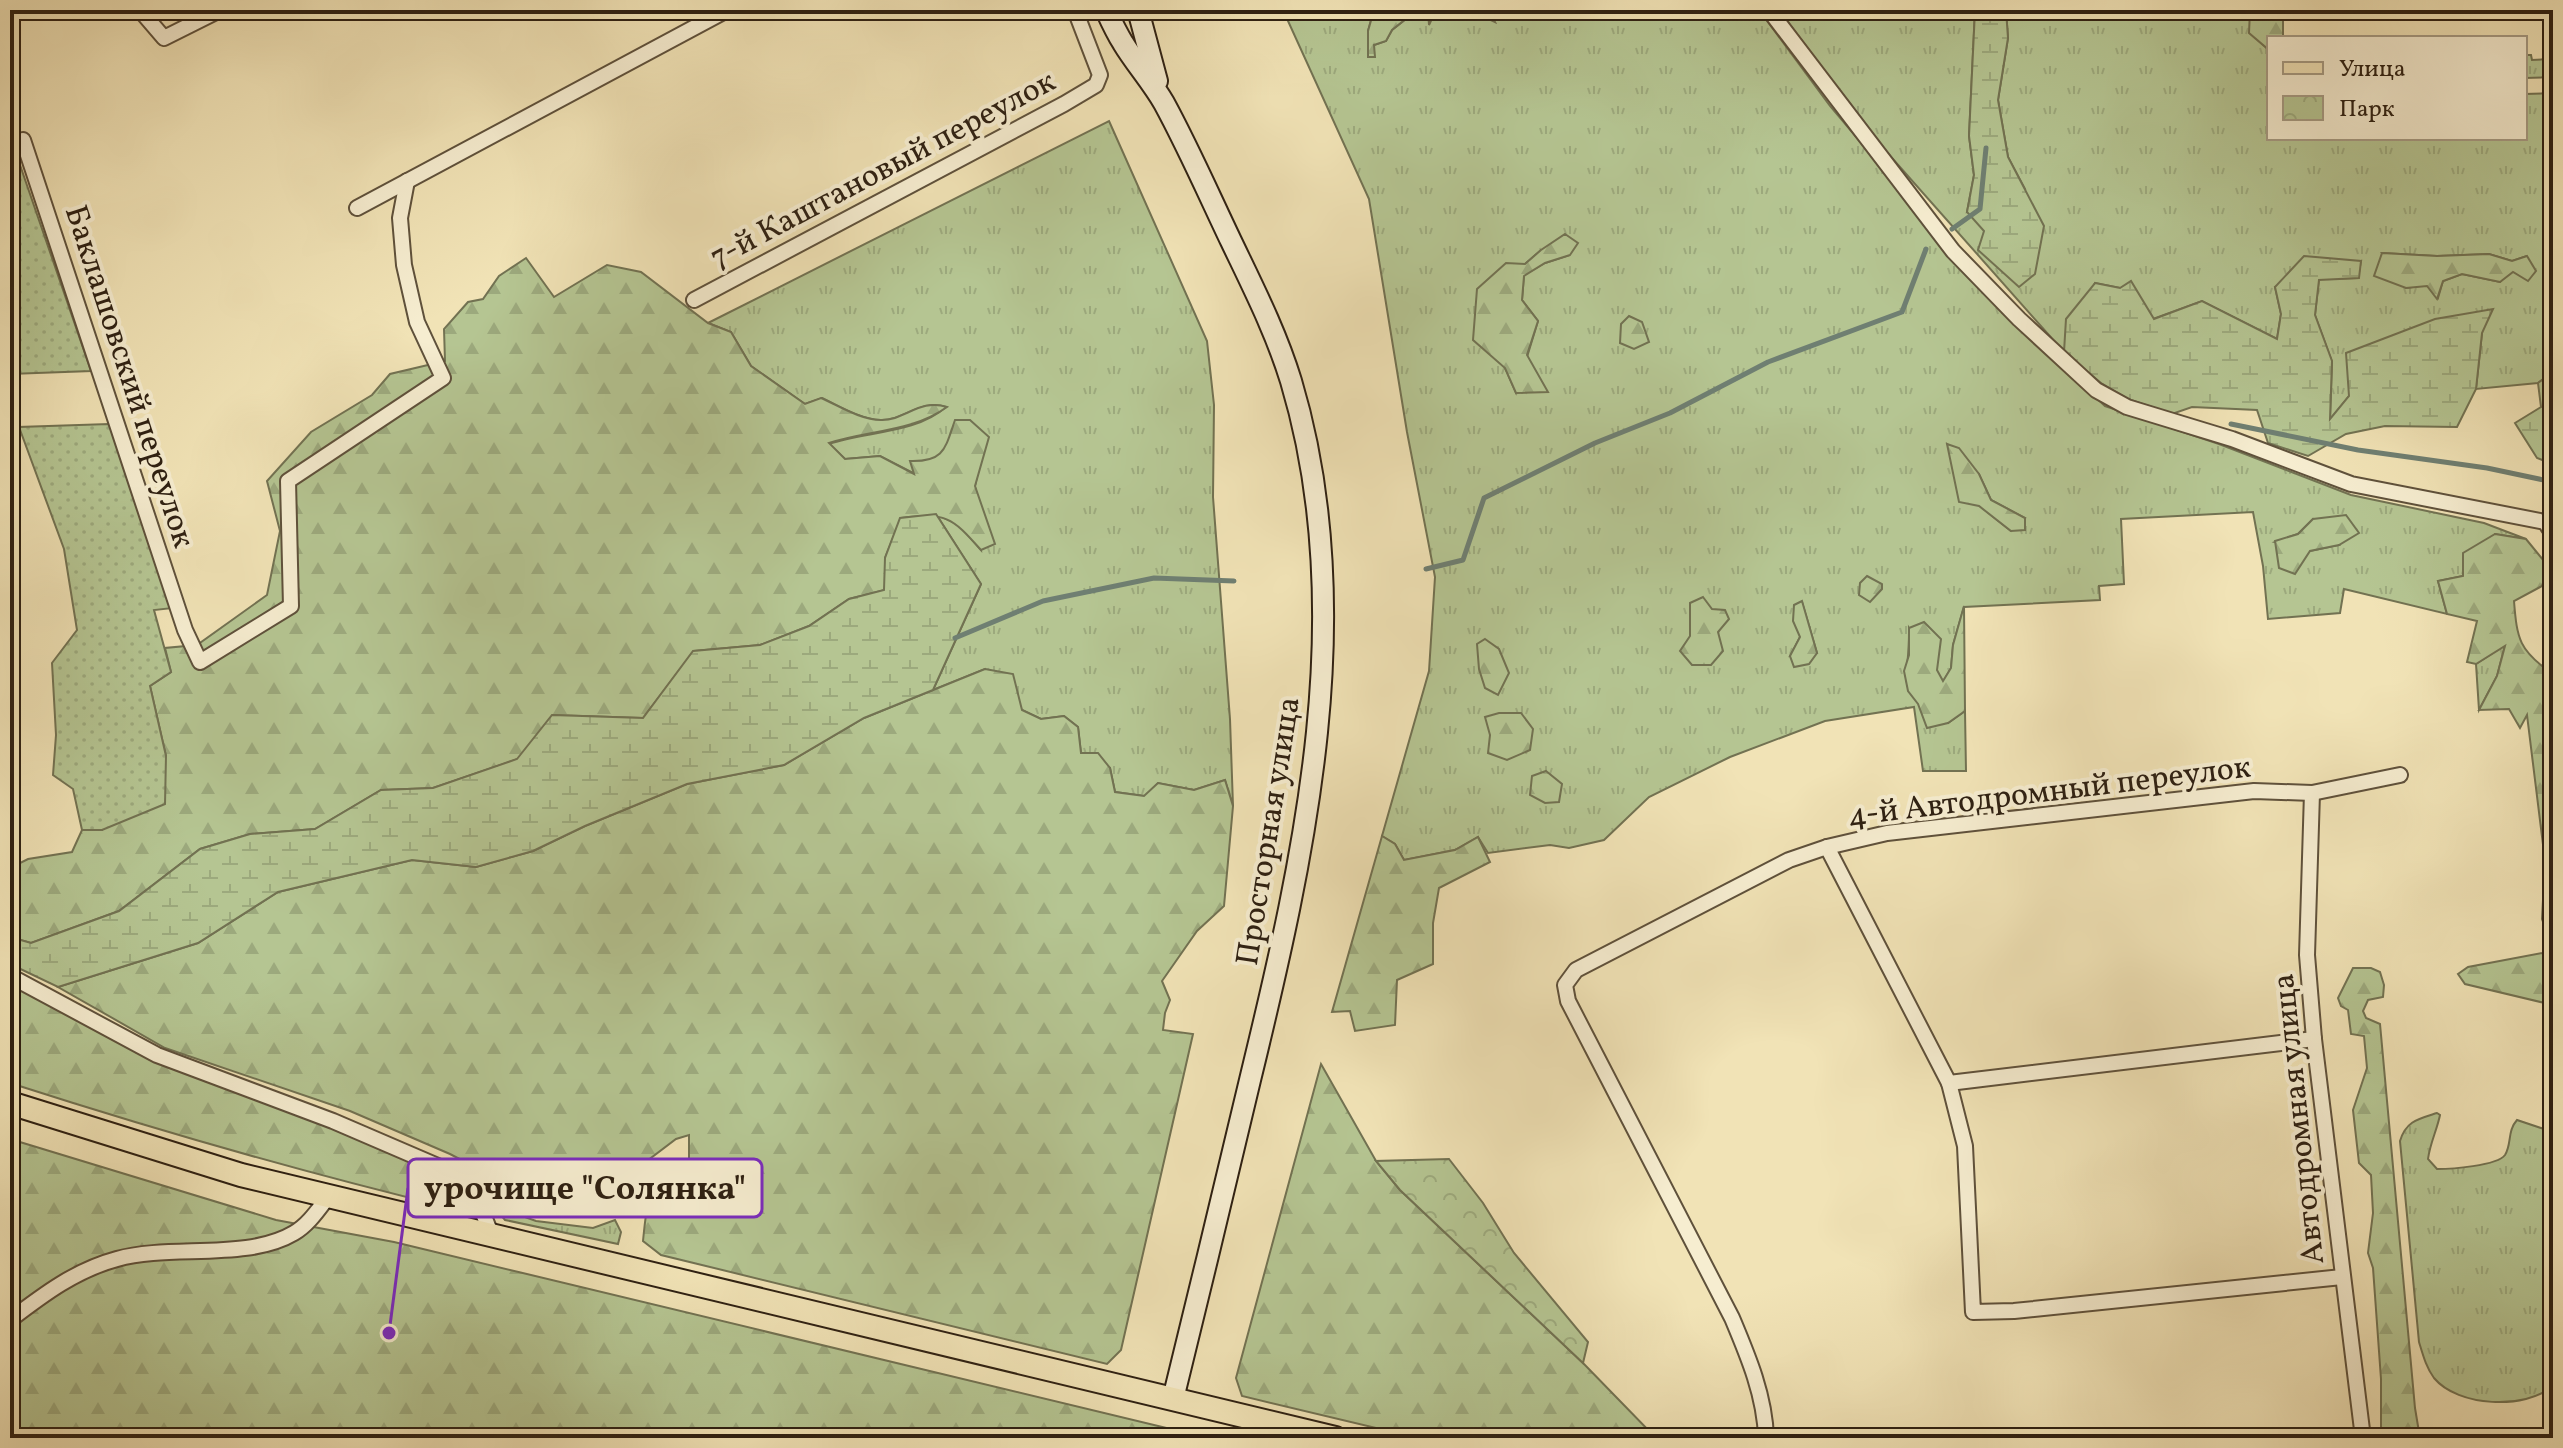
<svg xmlns="http://www.w3.org/2000/svg" width="2563" height="1448" font-family="Vollkorn,serif">
<style>
.grass{fill:url(#grass-tufts);stroke:#727252;stroke-width:2;fill-rule:evenodd}
.forest{fill:url(#forest-firs);stroke:#727252;stroke-width:2}
.wetland{fill:url(#wetland-marsh);stroke:#727252;stroke-width:2}
.park{fill:url(#park-crowns);stroke:#727252;stroke-width:2}
.garden{fill:url(#garden-dots);stroke:#727252;stroke-width:2}
.lines{fill:none;stroke-linecap:round;stroke-linejoin:round}
.stream{stroke:#6f7f72;stroke-width:5}
.minor-casing{stroke:#5f513b;stroke-width:18}
.secondary-casing{stroke:#2e2012;stroke-width:24}
.primary-casing{stroke:#2e2012;stroke-width:26}
.minor{stroke:#f6edd0;stroke-width:14}
.secondary{stroke:#f6edd0;stroke-width:20}
.primary{stroke:#f1e3b6;stroke-width:22}
.labels{text-anchor:middle;stroke-width:8;stroke-linejoin:round;paint-order:stroke}
.street-label{font-size:32px;fill:#2e2012;stroke:#f6edd0}
.leader{fill:none;stroke:#7b2cbf;stroke-width:3}
.callout-dot{fill:#7b2cbf;stroke:#f6edd0;stroke-width:3}
.callout{fill:#f6edd0;stroke:#7b2cbf;stroke-width:3}
.callout-label{font-size:34px;text-anchor:middle;font-weight:bold;fill:#2e2012}
</style>
<defs>
<pattern id="grass-tufts" width="24" height="20" patternUnits="userSpaceOnUse" patternTransform="scale(2)"><rect width="24" height="20" fill="#b5c592"/><path d="M3 7l-1-3M5 7V3M7 7l1-3M15 17l-1-3M17 17v-4M19 17l1-3" fill="none" stroke="#9ca97d"/></pattern>
<pattern id="forest-firs" width="22" height="20" patternUnits="userSpaceOnUse" patternTransform="scale(2)"><rect width="22" height="20" fill="#b5c592"/><path d="M5 1l3.5 6h-7zM16 11l3.5 6h-7z" fill="#9ca97d"/></pattern>
<pattern id="wetland-marsh" width="20" height="14" patternUnits="userSpaceOnUse" patternTransform="scale(2)"><rect width="20" height="14" fill="#b5c592"/><path d="M1 5h8M5 5V1M11 12h8M15 12V8" fill="none" stroke="#9ca97d"/></pattern>
<pattern id="park-crowns" width="20" height="18" patternUnits="userSpaceOnUse" patternTransform="scale(2)"><rect width="20" height="18" fill="#b5c592"/><path d="M2 6a3 3 0 1 1 6 0M12 15a3 3 0 1 1 6 0" fill="none" stroke="#9ca97d"/></pattern>
<pattern id="garden-dots" width="8" height="8" patternUnits="userSpaceOnUse" patternTransform="scale(2)"><rect width="8" height="8" fill="#b5c592"/><path d="M2 2h.1M6 6h.1" fill="none" stroke="#9ca97d" stroke-width="1.8" stroke-linecap="round"/></pattern>
</defs>
<rect width="100%" height="100%" fill="#f1e3b6"/>
<filter id="stains"><feTurbulence type="fractalNoise" baseFrequency=".0025" numOctaves="4"/><feColorMatrix values="0 0 0 0 .2 0 0 0 0 .09 0 0 0 0 .02 0 0 0 .5 -.17"/></filter>
<radialGradient id="worn" r=".72"><stop offset=".6" stop-color="#630" stop-opacity="0"/><stop offset="1" stop-color="#630" stop-opacity=".3"/></radialGradient>
<g class="grass">
<path d="M 1283,10 L 1303,10 L 1315,14 L 1374,10 L 1368,31 L 1374,57 L 1374,45 L 1386,41 L 1392,30 L 1407,18 L 1405,10 L 1428,10 L 1429,25 L 1436,10 L 1470,10 L 1495,22 L 1489,10 L 1759,10 L 1830,106 L 1900,189 L 1954,263 L 2105,406 L 2219,444 L 2351,495 L 2484,523 L 2526,539 L 2495,534 L 2463,576 L 2438,581 L 2447,614 L 2344,589 L 2340,613 L 2268,619 L 2263,566 L 2253,512 L 2121,519 L 2124,584 L 2099,586 L 2100,600 L 1964,607 L 1953,645 L 1951,668 L 1943,682 L 1909,628 C 1910,689 1890,685 1948,723 L 1965,711 L 1966,771 L 1923,771 L 1914,707 L 1825,721 L 1730,757 L 1649,797 L 1604,840 L 1569,848 L 1550,845 L 1488,853 L 1478,837 L 1455,850 L 1404,860 L 1395,844 L 1382,836 L 1429,671 L 1435,577 L 1407,432 L 1369,199 ZM 1541,250 L 1570,255 L 1545,263 L 1524,275 L 1522,300 L 1538,321 L 1516,393 L 1505,368 L 1525,264 ZM 1948,445 L 1979,474 L 1991,500 L 2025,518 L 2011,531 C 1975,503 1959,491 1948,445 ZM 2313,519 L 2339,545 L 2310,551 L 2275,542 L 2298,534 ZM 1802,602 L 1817,653 L 1790,656 L 1800,637 Z"/>
<path d="M 1779,10 L 1975,10 L 1969,136 L 1974,175 L 1967,212 L 2025,189 L 2008,157 L 1998,100 L 2008,38 L 2006,10 L 2250,10 L 2250,33 L 2269,50 L 2269,138 L 2525,138 L 2525,94 L 2553,93 L 2553,372 L 2538,383 L 2476,389 L 2482,333 L 2349,396 L 2330,420 L 2332,362 L 2315,315 L 2319,279 L 2358,278 L 2361,261 L 2275,287 L 2281,314 L 2277,339 L 2202,301 L 2153,319 L 2120,288 L 2095,283 L 2064,352 L 1876,140 ZM 2382,253 L 2437,256 L 2489,254 L 2512,261 L 2527,256 L 2500,282 L 2462,274 L 2443,281 L 2438,298 L 2427,285 L 2406,288 Z"/>
<path d="M 2525,55 L 2531,55 L 2532,60 L 2553,59 L 2553,77 L 2525,78 Z"/>
<path d="M 1109,121 L 1207,341 L 1214,405 L 1213,497 L 1230,719 L 1233,806 L 1225,780 L 1194,790 L 1158,783 L 1145,796 L 1115,792 L 1110,768 L 1081,753 L 1078,727 L 1064,716 L 1041,719 L 1022,710 L 985,669 L 933,690 L 981,584 L 936,514 L 959,525 L 981,550 L 975,486 L 981,458 C 946,453 942,449 915,474 L 880,456 L 845,459 L 829,444 C 867,431 915,434 946,407 C 920,398 904,421 880,420 C 860,419 839,406 822,398 L 805,404 L 751,366 L 731,332 L 708,323 Z"/>
<path d="M 2505,645 L 2497,676 L 2479,710 L 2476,664 Z"/>
<path d="M 2437,1113 L 2440,1115 C 2437,1130 2430,1143 2428,1159 L 2437,1169 C 2450,1169 2497,1166 2505,1155 C 2512,1144 2507,1131 2517,1120 L 2544,1129 L 2553,1136 L 2553,1386 C 2525,1410 2458,1407 2434,1378 C 2426,1367 2423,1355 2419,1342 L 2400,1141 C 2406,1121 2418,1119 2437,1113 Z"/>
<path d="M 508,1211 L 536,1221 L 593,1228 L 615,1220 L 621,1232 L 618,1244 L 505,1220 L 500,1214 Z"/>
</g>
<g class="forest">
<path d="M 1374,10 L 1405,10 L 1407,18 L 1392,30 L 1386,41 L 1374,45 L 1375,57 L 1368,57 L 1368,31 Z"/>
<path d="M 2250,10 L 2291,10 L 2283,21 L 2283,38 L 2269,38 L 2269,50 L 2249,33 Z"/>
<path d="M 1565,234 L 1578,243 L 1570,255 L 1545,263 L 1524,276 L 1522,300 L 1538,321 L 1527,355 L 1548,392 L 1516,393 L 1505,368 L 1473,340 L 1477,289 L 1506,263 L 1525,264 L 1541,250 Z"/>
<path d="M 2382,253 L 2437,256 L 2489,254 L 2512,261 L 2527,256 L 2536,271 L 2528,281 L 2513,272 L 2500,282 L 2462,274 L 2443,281 L 2437,299 L 2427,286 L 2406,288 L 2374,276 Z"/>
<path d="M 526,258 L 554,297 L 607,265 L 641,272 L 708,323 L 731,332 L 751,366 L 805,404 L 821,398 C 839,406 861,420 881,420 C 904,421 920,398 947,407 C 912,432 869,430 829,443 L 845,459 L 880,456 L 914,474 L 910,461 C 944,462 945,449 955,420 L 970,420 L 989,437 L 975,486 L 995,544 L 981,550 C 951,516 946,513 901,518 L 885,558 L 885,590 L 849,599 L 809,626 L 760,645 L 694,651 L 643,718 L 553,715 L 518,759 L 433,788 L 381,790 L 315,829 L 250,834 L 200,849 L 119,911 L 31,943 L 10,937 L 10,868 L 28,859 L 72,852 L 82,830 L 102,830 L 166,756 L 150,686 L 171,672 L 165,648 L 197,645 L 267,595 L 280,531 L 267,481 L 311,432 L 372,395 L 390,374 L 445,361 L 444,329 L 468,302 L 483,299 L 499,276 Z"/>
<path d="M 1629,316 L 1642,322 L 1649,342 L 1634,349 L 1620,343 L 1621,324 Z"/>
<path d="M 1947,444 L 1959,448 L 1979,474 L 1991,500 L 2025,518 L 2025,530 L 2011,531 L 1979,506 L 1959,502 Z"/>
<path d="M 2346,515 L 2359,533 L 2339,545 L 2310,551 L 2295,574 L 2279,568 L 2275,541 L 2298,534 L 2313,519 Z"/>
<path d="M 2495,534 L 2526,539 L 2548,566 L 2542,586 L 2514,601 C 2517,639 2519,651 2553,674 L 2553,949 L 2542,919 L 2545,861 L 2527,715 L 2520,728 L 2509,709 L 2479,710 L 2497,676 L 2505,646 L 2476,664 L 2467,662 L 2477,621 L 2447,614 L 2438,581 L 2463,576 L 2463,553 Z"/>
<path d="M 1867,576 L 1882,584 L 1882,589 L 1870,602 L 1859,595 L 1860,583 Z"/>
<path d="M 1703,597 L 1712,609 L 1725,610 L 1729,619 L 1718,632 L 1723,651 L 1711,665 L 1692,665 L 1680,651 L 1690,636 L 1690,603 Z"/>
<path d="M 1802,601 L 1817,653 L 1809,664 L 1794,667 L 1790,656 L 1800,637 L 1793,621 L 1794,605 Z"/>
<path d="M 1964,606 L 1965,711 L 1948,723 L 1927,728 L 1918,704 L 1908,691 L 1904,671 L 1909,655 L 1909,628 L 1924,622 L 1941,639 L 1937,670 L 1943,681 L 1951,668 L 1953,645 Z"/>
<path d="M 1485,639 L 1499,649 L 1509,673 L 1498,695 L 1485,688 L 1479,669 L 1477,644 Z"/>
<path d="M 985,669 L 1013,674 L 1022,710 L 1041,719 L 1064,716 L 1078,727 L 1081,753 L 1098,753 L 1110,768 L 1115,792 L 1144,796 L 1158,783 L 1194,790 L 1225,780 L 1233,806 L 1224,906 L 1197,931 L 1162,981 L 1170,1000 L 1165,1013 L 1163,1030 L 1193,1034 L 1121,1350 L 1107,1364 L 661,1255 L 643,1241 C 648,1190 649,1190 689,1159 L 689,1135 L 676,1139 L 647,1161 L 629,1192 L 594,1208 L 547,1210 L 543,1182 L 496,1178 L 450,1154 L 350,1111 L 165,1048 L 58,987 L 198,943 L 278,892 L 412,860 L 476,867 L 533,851 L 585,826 L 687,784 L 784,765 L 864,718 Z"/>
<path d="M 1499,713 L 1521,713 L 1533,729 L 1530,750 L 1507,760 L 1488,753 L 1490,735 L 1485,717 Z"/>
<path d="M 1546,771 L 1562,784 L 1559,802 L 1545,803 L 1530,795 L 1532,776 Z"/>
<path d="M 1382,836 L 1395,844 L 1404,860 L 1455,850 L 1478,837 L 1490,862 L 1439,888 L 1433,923 L 1433,964 L 1397,980 L 1395,1025 L 1355,1031 L 1350,1011 L 1332,1012 Z"/>
<path d="M 2553,951 L 2553,1005 L 2465,984 L 2458,974 L 2468,967 Z"/>
<path d="M 2353,968 L 2371,968 L 2380,972 L 2384,985 L 2383,997 L 2368,1000 L 2363,1011 L 2366,1018 L 2380,1024 L 2415,1408 L 2420,1438 L 2381,1438 L 2381,1379 L 2373,1268 L 2368,1253 L 2373,1213 L 2371,1175 L 2359,1163 L 2353,1110 L 2367,1068 L 2364,1036 L 2351,1034 L 2348,1010 L 2341,1006 L 2338,998 Z"/>
<path d="M 10,983 L 35,998 L 157,1061 L 330,1127 L 440,1173 L 463,1200 L 466,1208 L 451,1208 C 302,1172 156,1130 10,1083 Z"/>
<path d="M 1321,1064 L 1376,1161 L 1400,1190 L 1583,1363 L 1656,1438 L 1418,1438 L 1242,1396 L 1236,1378 Z"/>
<path d="M 10,1139 L 276,1220 L 394,1242 L 1208,1438 L 10,1438 Z"/>
</g>
<g class="wetland">
<path d="M 1975,10 L 2006,10 L 2008,38 L 1998,100 L 2008,157 L 2044,226 L 2035,274 L 2019,287 L 1978,250 L 1984,231 L 1967,212 L 1974,175 L 1969,136 Z"/>
<path d="M 2304,256 L 2361,261 L 2359,278 L 2319,280 L 2315,315 L 2332,361 L 2330,419 L 2349,396 L 2346,353 L 2435,319 L 2493,309 L 2482,333 L 2476,389 L 2457,427 L 2385,426 L 2346,434 L 2308,456 L 2268,443 L 2257,410 L 2192,407 L 2172,414 L 2128,399 L 2101,383 L 2064,352 L 2066,319 L 2095,283 L 2120,288 L 2131,281 L 2154,319 L 2202,301 L 2277,339 L 2281,314 L 2275,287 Z"/>
<path d="M 2553,372 L 2553,464 L 2537,458 L 2515,423 L 2541,407 L 2538,383 Z"/>
<path d="M 936,514 L 981,584 L 933,690 L 864,718 L 784,765 L 687,784 L 585,826 L 533,851 L 476,867 L 412,860 L 278,892 L 198,943 L 58,987 L 10,964 L 10,937 L 31,943 L 119,911 L 200,849 L 250,834 L 315,829 L 381,790 L 433,788 L 517,759 L 552,715 L 643,718 L 693,651 L 760,645 L 809,626 L 849,599 L 884,590 L 885,558 L 900,518 Z"/>
</g>
<path class="park" d="M 1449,1159 L 1483,1203 L 1514,1253 L 1588,1342 L 1583,1363 L 1400,1190 L 1376,1161 Z"/>
<g class="garden">
<path d="M 10,136 L 91,371 L 10,374 Z"/>
<path d="M 109,424 L 173,608 L 154,610 L 171,672 L 150,686 L 166,756 L 165,804 L 102,830 L 82,830 L 73,789 L 53,775 L 56,735 L 52,663 L 77,630 L 64,549 L 19,427 Z"/>
</g>
<g class="lines">
<g class="stream">
<path d="M 1952,229 L 1980,209 L 1986,148"/>
<path d="M 2231,424 L 2358,450 L 2487,468 L 2553,482"/>
<path d="M 1426,569 L 1463,560 L 1484,498 L 1595,443 L 1670,413 L 1768,362 L 1902,312 L 1926,249"/>
<path d="M 955,638 L 1043,601 L 1154,578 L 1234,581"/>
</g>
<g class="minor-casing">
<g id="minor">
<path d="M 140,10 L 164,38 L 220,10"/>
<path d="M 1769,10 L 1953,251 L 2019,319 L 2096,390 L 2127,407 L 2232,439 L 2351,484 L 2545,522 L 2553,534"/>
<path d="M 23,140 L 185,630 L 200,662 L 291,606 L 288,481 L 443,378 L 417,322 L 404,265 L 400,218 L 407,181"/>
<path d="M 357,208 L 727,10"/>
<path d="M 694,300 L 1064,104 L 1096,85 L 1100,75 L 1075,10"/>
<path d="M 2312,793 L 2307,955 L 2314,1039 L 2363,1438"/>
<path d="M 1827,847 L 1949,1083 L 2314,1039"/>
<path d="M 10,976 L 157,1055 L 333,1121 L 440,1167 L 465,1187 L 482,1211 L 492,1236"/>
<path d="M 1949,1083 L 1965,1146 L 1973,1312 L 2014,1311 L 2342,1277"/>
<path d="M 10,1320 C 44,1294 76,1270 117,1259 C 170,1244 247,1261 294,1233 C 308,1225 318,1210 328,1197"/>
<path d="M 1766,1438 C 1765,1396 1748,1356 1732,1318 L 1568,1001 L 1565,985 L 1576,970 L 1789,860 L 1827,847 L 1887,833 L 2254,791 L 2312,793 L 2400,775"/>
</g>
</g>
<g class="secondary-casing">
<g id="secondary">
<path d="M 1106,10 C 1111,21 1116,32 1123,43 C 1135,63 1152,82 1164,103 C 1188,147 1209,195 1231,241 C 1253,287 1276,332 1291,381 C 1360,611 1305,854 1250,1080 C 1225,1186 1199,1293 1173,1399"/>
<path d="M 1138,10 L 1157,81"/>
</g>
</g>
<g class="primary-casing">
<path id="primary" d="M 10,1103 L 241,1175 L 1335,1438"/>
</g>
<use href="#minor" class="minor"/>
<use href="#secondary" class="secondary"/>
<use href="#primary" class="primary"/>
</g>
<g class="labels">
<g class="street-label">
<text transform="translate(882 168) rotate(-28)" y="11">7-й Каштановый переулок</text>
<text transform="translate(131 376) rotate(72)" y="11">Баклашовский переулок</text>
<text transform="translate(2049 790) rotate(-7)" y="11">4-й Автодромный переулок</text>
<text transform="translate(1267 831) rotate(-81)" y="11">Просторная улица</text>
<text transform="translate(2297 1119) rotate(-96)" y="11">Автодромная улица</text>
</g>
</g>
<path class="leader" d="M389 1333L408 1188"/>
<circle class="callout-dot" cx="389" cy="1333" r="8"/>
<rect class="callout" x="408" y="1159" width="354" height="58" rx="8"/>
<g class="callout-label">
<text x="585" y="1199">урочище "Солянка"</text>
</g>
<rect width="2563" height="1448" fill="none" stroke="#f1e3b6" stroke-width="40"/>
<rect x="12" y="12" width="2539" height="1424" fill="none" stroke="#2e2012" stroke-width="4"/>
<rect x="20" y="20" width="2523" height="1408" fill="none" stroke="#2e2012" stroke-width="2"/>
<rect x="2267" y="36" width="260" height="104" fill="#f6edd0" stroke="#a69b84" stroke-width="2"/>
<rect x="2283" y="62" width="40" height="12" fill="#f1e3b6" stroke="#a69b84" stroke-width="2"/>
<text x="2339" y="76" font-size="24" fill="#2e2012">Улица</text>
<rect x="2283" y="96" width="40" height="24" fill="url(#park-crowns)" stroke="#a69b84" stroke-width="2"/>
<text x="2339" y="116" font-size="24" fill="#2e2012">Парк</text>
<rect width="100%" height="100%" filter="url(#stains)"/>
<rect width="100%" height="100%" fill="url(#worn)"/>
</svg>
